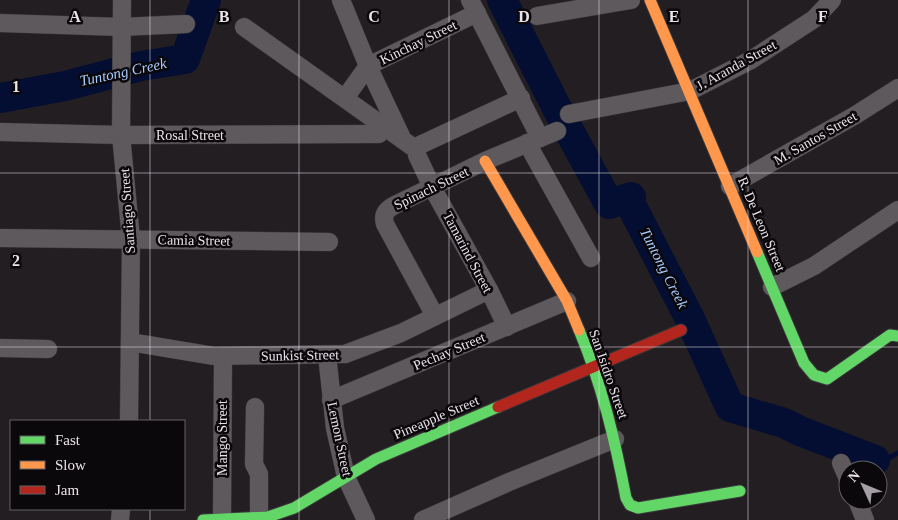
<svg xmlns="http://www.w3.org/2000/svg" width="898" height="520" font-family="'Times New Roman',serif">
<style>
.lines{fill:none;stroke-linecap:round;stroke-linejoin:round}
.stream{stroke:#030e32;stroke-width:5}
.river{stroke:#030e32;stroke-width:30}
.street-casing{stroke:#3b383b;stroke-width:19}
.fast-casing{stroke:#3b383b;stroke-width:13}
.slow-casing{stroke:#3b383b;stroke-width:13}
.jam-casing{stroke:#3b383b;stroke-width:13}
.street{stroke:#5d595d;stroke-width:18}
.fast{stroke:#63d668;stroke-width:11}
.slow{stroke:#ff974d;stroke-width:11}
.jam{stroke:#b3261e;stroke-width:11}
.grid{fill:none;stroke:#e9e3e9;stroke-width:1;stroke-opacity:0.55}
.labels{text-anchor:middle;stroke-width:5;stroke-linejoin:round;paint-order:stroke}
.street-label{font-size:14px;fill:#e9e3e9;stroke:#0b080b}
.water-label{font-size:15px;font-style:italic;fill:#a8cbff;stroke:#0b080b}
.grid-label{font-size:16px;text-anchor:middle;font-weight:bold;fill:#e9e3e9;stroke:#0b080b;stroke-width:5;stroke-linejoin:round;paint-order:stroke}
</style>
<rect width="100%" height="100%" fill="#221e22"/>
<g class="lines">
<path class="stream" d="M 875,460 L 889,458 L 898,453"/>
<g class="river">
<path d="M 502,0 L 561,116 L 609,204 L 631,197 L 630,203 L 690,319 L 730,407 L 784,423 L 800,431 L 875,460"/>
<path d="M 0,98 L 65,86 L 141,66 L 185,59 L 206,0"/>
</g>
<g class="street-casing">
<g id="street">
<path d="M 122,0 L 121,135 L 131,239 L 129,421"/>
<path d="M 341,0 L 368,66 L 401,136"/>
<path d="M 470,0 L 540,138"/>
<path d="M 537,16 L 631,0"/>
<path d="M 0,23 L 121,27 L 186,24"/>
<path d="M 244,27 L 417,150"/>
<path d="M 345,98 L 368,66 L 477,13"/>
<path d="M 569,114 L 690,91 L 751,60 L 814,19 L 832,0"/>
<path d="M 0,132 L 121,135 L 379,134"/>
<path d="M 527,143 L 591,258"/>
<path d="M 417,150 L 417,155 L 432,187 L 489,290 L 507,327"/>
<path d="M 417,150 L 420,145 L 521,98"/>
<path d="M 730,186 L 854,116 L 898,88"/>
<path d="M 0,238 L 329,242"/>
<path d="M 772,287 L 814,266 L 898,210"/>
<path d="M 435,316 L 385,224 C 382,214 387,209 395,205 L 485,161 L 557,131"/>
<path d="M 130,342 L 214,356 L 345,354 L 401,333 L 489,290"/>
<path d="M 0,348 L 48,349"/>
<path d="M 327,355 L 335,428 L 346,477 L 366,520"/>
<path d="M 331,400 L 567,301"/>
<path d="M 255,407 L 254,464 L 259,474 L 259,518"/>
<path d="M 841,463 L 848,479"/>
<path d="M 857,500 L 865,520"/>
<path d="M 222,519 L 223,356"/>
<path d="M 120,520 L 121,509"/>
<path d="M 423,520 L 509,482 L 615,439"/>
</g>
</g>
<g class="fast-casing">
<g id="fast">
<path d="M 757,252 L 804,363 L 814,375 L 827,379 L 890,335 L 898,336"/>
<path d="M 579,330 C 602,385 615,440 626,498 L 630,505 L 638,508 L 740,491"/>
<path d="M 203,520 L 268,517 L 294,508 L 376,459 L 498,407"/>
</g>
</g>
<g class="slow-casing">
<g id="slow">
<path d="M 650,0 L 757,252"/>
<path d="M 485,161 L 567,301 L 579,330"/>
</g>
</g>
<g class="jam-casing">
<path id="jam" d="M 498,407 L 681,330"/>
</g>
<use href="#street" class="street"/>
<use href="#fast" class="fast"/>
<use href="#slow" class="slow"/>
<use href="#jam" class="jam"/>
</g>
<path class="grid" d="M 150,0 L 150,421M 299,0 L 299,520M 449,0 L 449,520M 599,0 L 599,520M 748,0 L 748,520M 0,173 L 898,173M 0,347 L 898,347M 150,509 L 150,520"/>
<g class="labels">
<g class="street-label">
<text transform="translate(418 42) rotate(-26)" y="5">Kinchay Street</text>
<text transform="translate(736 65) rotate(-29)" y="5">J. Aranda Street</text>
<text x="190" y="140">Rosal Street</text>
<text transform="translate(815 138) rotate(-30)" y="5">M. Santos Street</text>
<text transform="translate(431 188) rotate(-26)" y="5">Spinach Street</text>
<text transform="translate(127 211) rotate(-94)" y="5">Santiago Street</text>
<text transform="translate(762 224) rotate(67)" y="5">R. De Leon Street</text>
<text transform="translate(194 240) rotate(1)" y="5">Camia Street</text>
<text transform="translate(468 252) rotate(62)" y="5">Tamarind Street</text>
<text transform="translate(449 351) rotate(-23)" y="5">Pechay Street</text>
<text transform="translate(300 355) rotate(-1)" y="5">Sunkist Street</text>
<text transform="translate(609 374) rotate(71)" y="5">San Isidro Street</text>
<text transform="translate(436 417) rotate(-23)" y="5">Pineapple Street</text>
<text transform="translate(222 438) rotate(-90)" y="5">Mango Street</text>
<text transform="translate(340 439) rotate(78)" y="5">Lemon Street</text>
</g>
<g class="water-label">
<text transform="translate(123 72) rotate(-12)" y="5">Tuntong Creek</text>
<text transform="translate(664 268) rotate(63)" y="5">Tuntong Creek</text>
</g>
</g>
<g class="grid-label">
<text x="75" y="22">A</text>
<text x="224" y="22">B</text>
<text x="374" y="22">C</text>
<text x="524" y="22">D</text>
<text x="674" y="22">E</text>
<text x="823" y="22">F</text>
<text x="16" y="92">1</text>
<text x="16" y="266">2</text>
</g>
<rect x="10" y="420" width="175" height="90" fill="#0b080b" stroke="#646064"/>
<rect x="20" y="436" width="25" height="8" fill="#63d668" stroke="#646064"/>
<text x="55" y="445" font-size="15" fill="#e9e3e9">Fast</text>
<rect x="20" y="461" width="25" height="8" fill="#ff974d" stroke="#646064"/>
<text x="55" y="470" font-size="15" fill="#e9e3e9">Slow</text>
<rect x="20" y="486" width="25" height="8" fill="#b3261e" stroke="#646064"/>
<text x="55" y="495" font-size="15" fill="#e9e3e9">Jam</text>
<g transform="translate(863 485) rotate(314)"><circle r="24" fill="#0b080b" stroke="#646064"/>
<path d="M0-4L9 19L0 12L-9 19Z" fill="#a39ea3"/>
<text y="-8" font-size="14" font-weight="bold" text-anchor="middle" fill="#e9e3e9">N</text>
</g>
</svg>
